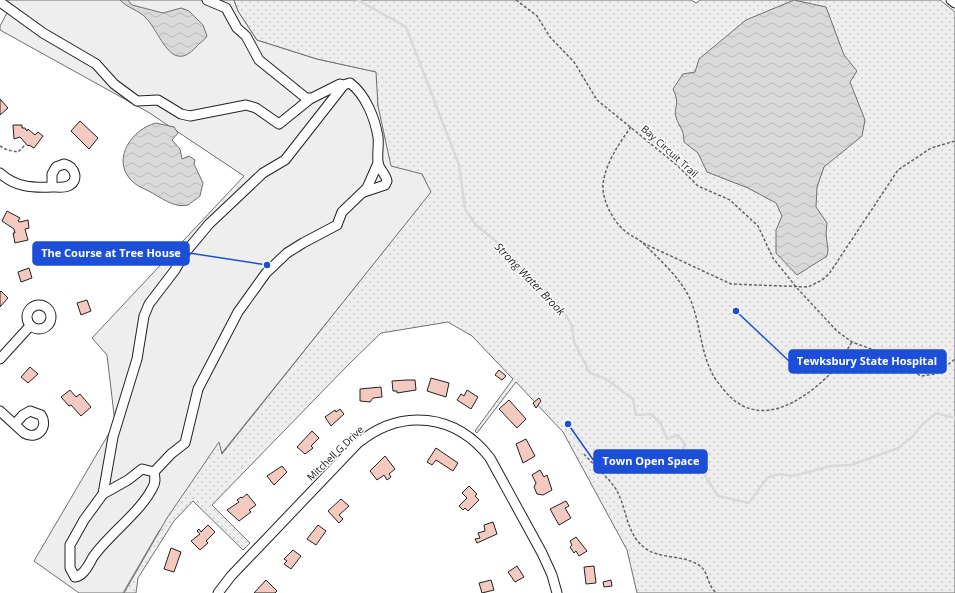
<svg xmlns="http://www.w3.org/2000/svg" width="955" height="593" font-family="'Open Sans',sans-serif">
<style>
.grass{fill:#eee;stroke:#6f6f6f}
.park{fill:url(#park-dots);stroke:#6f6f6f}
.water{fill:url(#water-waves);stroke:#6f6f6f}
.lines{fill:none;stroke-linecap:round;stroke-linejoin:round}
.stream{stroke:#d9d9d9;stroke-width:2.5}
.building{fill:#f3c9c0;stroke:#222}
.minor-casing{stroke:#222;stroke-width:11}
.path{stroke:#646464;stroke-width:1.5;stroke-dasharray:3 2;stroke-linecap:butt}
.minor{stroke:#fff;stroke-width:9}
.labels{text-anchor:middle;stroke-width:3;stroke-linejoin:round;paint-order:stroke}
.street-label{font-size:10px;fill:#222;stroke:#fff}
.water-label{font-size:11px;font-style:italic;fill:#222;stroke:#fff}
.leader{fill:none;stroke:#1d4ed8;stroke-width:1.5}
.callout-dot{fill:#1d4ed8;stroke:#fff;stroke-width:1.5}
.callout{fill:#1d4ed8;stroke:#1d4ed8;stroke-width:1.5}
.callout-label{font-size:11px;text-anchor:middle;font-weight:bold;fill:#fff}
</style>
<defs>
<pattern id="park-dots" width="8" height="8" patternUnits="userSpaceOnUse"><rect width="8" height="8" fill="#eee"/><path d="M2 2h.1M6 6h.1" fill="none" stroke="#ccc" stroke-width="1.8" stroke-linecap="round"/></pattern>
<pattern id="water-waves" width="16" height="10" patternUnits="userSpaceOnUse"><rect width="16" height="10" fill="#d9d9d9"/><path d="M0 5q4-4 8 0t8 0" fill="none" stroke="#bababa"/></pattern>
</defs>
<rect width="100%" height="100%" fill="#fff"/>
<path class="grass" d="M 0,0 L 234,0 L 238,11 L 257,40 L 317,59 L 377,72 L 378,106 L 422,174 L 432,192 L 159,531 L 123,593 L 79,593 L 34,561 L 115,423 L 107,355 L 92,338 L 244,176 L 148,112 L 0,30 L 0,26 L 9,9 Z"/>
<path class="park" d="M 234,0 L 691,0 L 696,3 L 700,0 L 940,0 L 955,12 L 955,593 L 637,593 L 627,550 L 563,432 L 516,382 L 477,433 L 475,431 L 513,379 L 472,336 L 448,322 L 381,333 L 349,364 L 212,505 L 250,543 L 243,550 L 193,501 L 174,521 L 138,578 L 136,593 L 124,593 L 167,518 L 219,442 L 222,454 L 431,192 L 422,174 L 391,166 L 378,106 L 376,72 L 317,59 L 257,40 L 238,11 Z"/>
<g class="water">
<path d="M 120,0 L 128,0 L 132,5 L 163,13 L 181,8 L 189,11 L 203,25 L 207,36 C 204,41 199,43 196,47 C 171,75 160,32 146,18 C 139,10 127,8 120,0 Z"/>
<path d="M 794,0 L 826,7 L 844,55 L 857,71 L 850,82 L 865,120 L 862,136 L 824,167 L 817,187 L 816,207 L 827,223 L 826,234 L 828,250 L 827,256 L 797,275 L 776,253 L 776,230 L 782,216 L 776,203 L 748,188 L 707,172 L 698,153 L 684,142 C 684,128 679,128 676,117 C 673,107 681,105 673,89 L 683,74 L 695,72 L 699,59 L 746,20 Z"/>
<path d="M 156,123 L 174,127 L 178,133 L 172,140 L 180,149 L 182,159 L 189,156 L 195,160 L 194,164 L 203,183 L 200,196 L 188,205 C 175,208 165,200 154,194 C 146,189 137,187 130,179 C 112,158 132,129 156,123 Z"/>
</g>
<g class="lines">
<path class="stream" d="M 358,0 L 406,27 L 459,165 L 465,209 L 476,225 L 498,243 L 563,310 L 572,326 L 574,342 L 590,373 L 606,379 L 633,399 L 636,415 L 651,414 L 661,424 L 667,439 L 678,435 L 685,444 L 683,448 L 686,457 L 697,463 L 718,496 L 749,503 L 767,478 L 778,474 L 793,476 L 831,466 L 851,465 L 898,448 L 912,437 L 922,425 L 936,413 L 955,418"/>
</g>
<g class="building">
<path d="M 0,99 L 8,108 L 0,115 Z"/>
<path d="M 80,121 L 98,138 L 89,149 L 71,131 Z"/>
<path d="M 13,125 L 22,125 L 22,128 L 25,128 L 27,131 L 28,129 L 35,135 L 38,132 L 43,136 L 34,148 L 29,145 L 28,146 L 20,137 L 14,139 Z"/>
<path d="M 7,211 L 20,218 L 18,221 L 20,222 L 28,220 L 29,228 L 25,229 L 28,240 L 15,243 L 13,233 L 15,233 L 14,229 L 2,221 Z"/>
<path d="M 29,268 L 32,278 L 21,282 L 18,272 Z"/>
<path d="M 1,291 L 8,298 L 0,307 L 0,292 Z"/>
<path d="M 87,300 L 91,311 L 81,315 L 77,303 Z"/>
<path d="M 30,367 L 38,374 L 28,383 L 21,377 Z"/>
<path d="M 499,370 L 506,376 L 502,380 L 495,375 Z"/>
<path d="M 431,378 L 449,383 L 446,397 L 427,391 Z"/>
<path d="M 406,380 L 415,380 L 416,390 L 397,393 L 397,391 L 393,391 L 392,381 Z"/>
<path d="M 381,387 L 382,397 L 373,398 L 370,402 L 360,401 L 360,389 Z"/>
<path d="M 70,390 L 76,397 L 80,394 L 91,407 L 81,416 L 71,405 L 69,406 L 61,397 Z"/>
<path d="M 467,390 L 478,397 L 471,409 L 457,400 L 461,394 L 464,396 Z"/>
<path d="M 539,398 L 541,401 L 536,408 L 533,403 Z"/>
<path d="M 509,400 L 526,419 L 517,428 L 499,409 Z"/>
<path d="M 340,409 L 344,414 L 331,426 L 325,417 L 335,410 L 336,412 Z"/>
<path d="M 312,431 L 319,438 L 311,446 L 313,448 L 305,454 L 297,447 Z"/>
<path d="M 526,439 L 535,456 L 523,463 L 516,444 Z"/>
<path d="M 436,448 L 458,463 L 453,471 L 436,460 L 432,465 L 427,462 Z"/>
<path d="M 385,456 L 395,469 L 389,474 L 391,477 L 387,480 L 384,475 L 377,480 L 370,471 Z"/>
<path d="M 282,466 L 287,472 L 274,485 L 267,476 Z"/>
<path d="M 540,470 L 544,477 L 547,475 L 552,490 L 543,495 L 537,494 L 534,487 L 536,483 L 532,475 Z"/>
<path d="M 469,486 L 477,494 L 475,496 L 479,500 L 468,511 L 465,508 L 463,510 L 459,506 L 467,498 L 462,493 Z"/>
<path d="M 247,494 L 256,505 L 249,510 L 251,512 L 239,521 L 227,510 L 239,502 L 237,500 L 241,497 L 242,498 Z"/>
<path d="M 341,499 L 349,506 L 339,515 L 343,519 L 339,523 L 328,511 Z"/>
<path d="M 566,501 L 569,506 L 565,508 L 571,518 L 559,525 L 550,509 Z"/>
<path d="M 493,522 L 497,534 L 477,543 L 475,539 L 480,538 L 478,533 L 485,531 L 484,525 Z"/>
<path d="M 208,525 L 215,532 L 206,541 L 208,543 L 200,550 L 191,541 L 200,534 L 197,531 L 199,529 L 201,532 Z"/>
<path d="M 318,525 L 326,531 L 316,545 L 307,539 Z"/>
<path d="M 576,537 L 587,551 L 579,556 L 576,551 L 574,553 L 570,547 L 572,545 L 570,541 Z"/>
<path d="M 171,548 L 181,552 L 174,572 L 164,569 Z"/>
<path d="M 293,550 L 301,556 L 291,569 L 284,564 L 287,561 L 284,559 Z"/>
<path d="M 517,566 L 524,577 L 515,582 L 508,572 Z"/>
<path d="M 594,566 L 596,583 L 586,584 L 584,567 Z"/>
<path d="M 266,580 L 277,591 L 275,593 L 254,593 Z"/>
<path d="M 491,580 L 494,590 L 482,593 L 479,583 Z"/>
<path d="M 611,580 L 612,586 L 604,587 L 603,582 Z"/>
</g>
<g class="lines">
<g class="minor-casing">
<g id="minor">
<path d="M 951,0 L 955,3"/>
<path d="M 0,2 L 43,33 L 96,64 L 114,84 L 137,101 L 158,100 L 181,114 L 190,116 L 246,105 L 256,108 L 279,124 L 310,99"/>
<path d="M 343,85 L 350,83 C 366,95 375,119 378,137 C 379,145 377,154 378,162 C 378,168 386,174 387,181 L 385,185 L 364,192"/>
<path d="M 0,173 C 15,187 32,188 52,187 C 57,187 63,188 68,186 C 80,181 75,166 64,164 L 56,167 L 52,174 L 52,187"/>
<circle cx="39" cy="317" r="12"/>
<path d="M 0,359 L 30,326"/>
<path d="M 0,411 L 24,433 C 37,441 49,427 41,415 L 30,411 L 23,415 L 15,424"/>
<path d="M 154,472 C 155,478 156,482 153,487 C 140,513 109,534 93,557 C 89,564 84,576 75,577 L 70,568 L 70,545 L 84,520 L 103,494 L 128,480 L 142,469 L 154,472 L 171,454 L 185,443 L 198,389 L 238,312 L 266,273 L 287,253 L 303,243 L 337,225 L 342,212 L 367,188 L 378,163"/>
<path d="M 103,494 L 113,437 L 137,359 L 144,316 L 149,304 L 175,270 L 184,254 L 209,224 L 263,173 L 285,160 L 343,86 L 340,84 L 312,98 L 306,98 L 259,60 L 246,36 L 237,28 L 226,8 L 207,0"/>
<path d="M 218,593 L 231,576 L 358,443 C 402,407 456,414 490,458 L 542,553 L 552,575 L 557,593"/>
</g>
</g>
<g class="path">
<path d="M 516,0 L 537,16 L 550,37 L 574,62 L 597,100 L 678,166 L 698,186 L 730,200 L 758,226 L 773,258 L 796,287 L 837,331 L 852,342 L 874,350 L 921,376 L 936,374 L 955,359"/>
<path d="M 631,127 C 619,143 602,169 603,189 C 604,204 614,222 625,231 C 631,236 637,238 643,243 C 658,258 676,274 687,293 C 700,316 699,346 711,371 C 714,378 719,384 724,390 C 756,430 799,404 828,376 C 838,367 845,353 852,342"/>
<path d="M 0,146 L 7,150 L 18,152 L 26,144"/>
<path d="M 643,243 L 731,284 L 808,287 L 822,280 L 829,274 L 898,170 L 931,148 L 955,141"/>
<path d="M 584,454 C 592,463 611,480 617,491 C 627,509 626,534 645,548 C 659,559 682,555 697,564 C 710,571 706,586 717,593"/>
</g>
<use href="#minor" class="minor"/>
</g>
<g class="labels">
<g class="street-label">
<text transform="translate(670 151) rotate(42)" y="4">Bay Circuit Trail</text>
<text transform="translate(335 453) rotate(-44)" y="4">Mitchell G Drive</text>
</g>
<g class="water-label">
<text transform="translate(530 279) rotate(46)" y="4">Strong Water Brook</text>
</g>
</g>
<path class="leader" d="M267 265L189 253M736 311L789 361M568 424L594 461"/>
<g class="callout-dot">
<circle cx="267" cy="265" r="4"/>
<circle cx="736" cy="311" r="4"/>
<circle cx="568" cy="424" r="4"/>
</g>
<g class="callout">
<rect x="33" y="242" width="156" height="23" rx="4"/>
<rect x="789" y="350" width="157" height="23" rx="4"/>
<rect x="594" y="450" width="113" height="23" rx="4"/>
</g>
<g class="callout-label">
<text x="111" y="257">The Course at Tree House</text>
<text x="867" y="365">Tewksbury State Hospital</text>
<text x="651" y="465">Town Open Space</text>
</g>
</svg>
